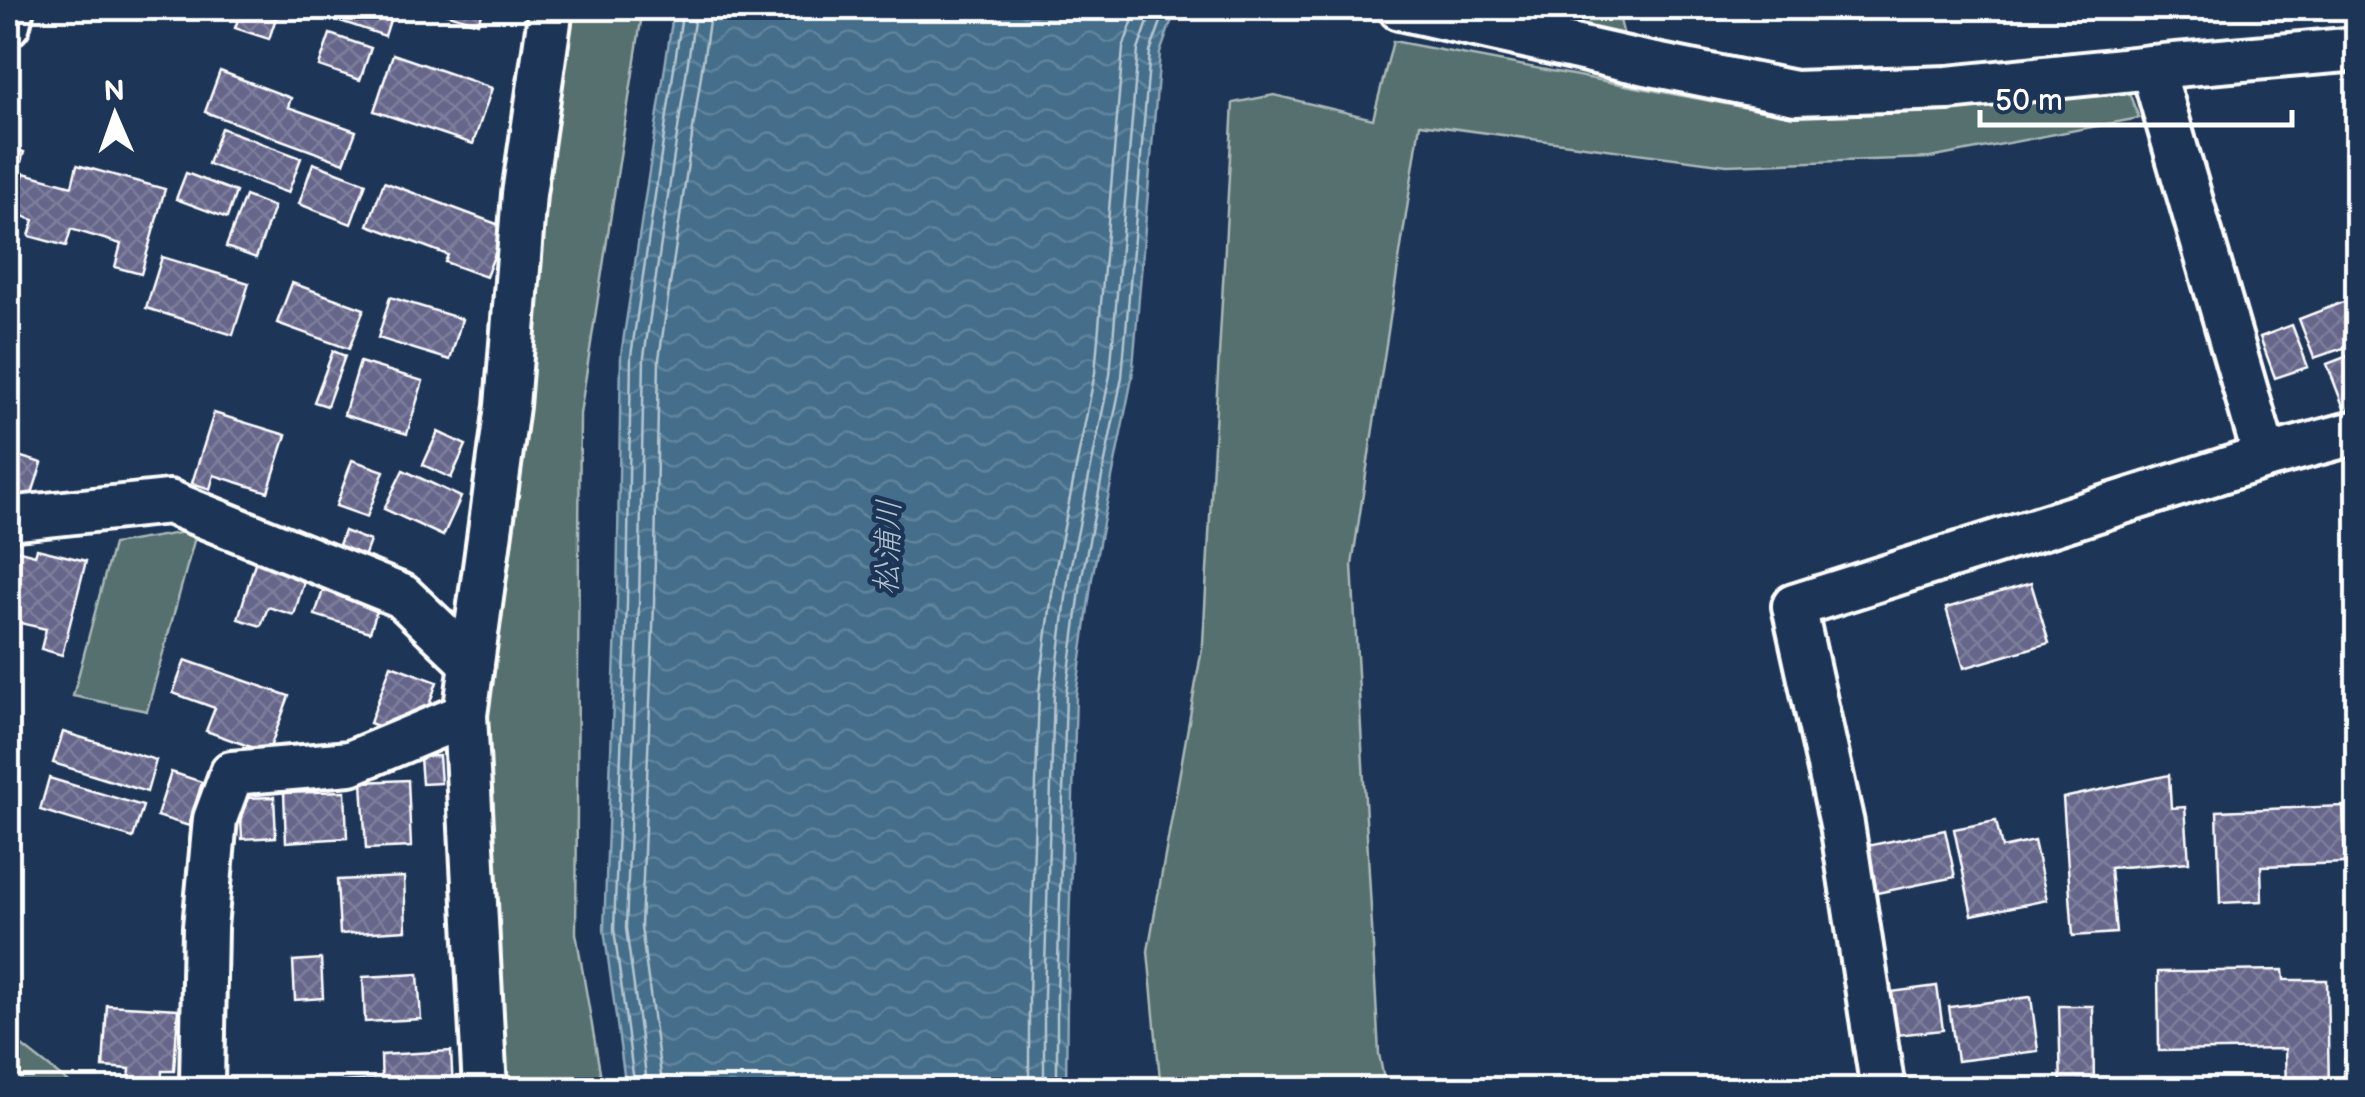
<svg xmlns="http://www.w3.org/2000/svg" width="2365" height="1097" font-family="'Balsamiq Sans','Klee One',sans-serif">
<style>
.green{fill:#54706e;stroke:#aab8b6;stroke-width:2.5}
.water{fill:url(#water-waves);stroke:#8fa8b9;stroke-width:2.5}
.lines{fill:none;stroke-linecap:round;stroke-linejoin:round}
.shore{stroke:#b4c5d0;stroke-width:2.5}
.building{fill:url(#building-cross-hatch);stroke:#fff;stroke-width:2.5}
.minor-casing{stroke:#fff;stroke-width:50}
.minor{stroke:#1d3557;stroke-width:42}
.labels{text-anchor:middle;stroke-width:9;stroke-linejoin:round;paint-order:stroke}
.water-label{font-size:32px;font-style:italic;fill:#b4c5d0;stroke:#1d3557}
</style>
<defs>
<pattern id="water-waves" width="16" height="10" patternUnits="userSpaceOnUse" patternTransform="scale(2.5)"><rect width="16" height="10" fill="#446e8a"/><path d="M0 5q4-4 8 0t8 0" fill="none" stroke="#60849c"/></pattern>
<pattern id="building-cross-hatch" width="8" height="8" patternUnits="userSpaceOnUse" patternTransform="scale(2.5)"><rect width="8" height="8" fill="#66668a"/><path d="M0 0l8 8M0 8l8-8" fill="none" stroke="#7d7d9c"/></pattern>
</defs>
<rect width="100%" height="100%" fill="#1d3557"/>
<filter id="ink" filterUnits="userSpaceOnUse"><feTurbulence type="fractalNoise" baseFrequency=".01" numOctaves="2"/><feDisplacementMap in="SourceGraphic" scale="20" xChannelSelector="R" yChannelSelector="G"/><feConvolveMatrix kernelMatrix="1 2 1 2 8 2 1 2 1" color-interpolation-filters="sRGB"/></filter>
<g filter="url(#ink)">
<g class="green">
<path d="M 575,8 L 643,8 L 580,414 L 576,933 L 603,1089 L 503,1089 L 479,716 L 549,161 Z"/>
<path d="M 1511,8 L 1617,8 L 1624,36 Z"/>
<path d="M 1393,41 L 1789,116 L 1939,112 L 2127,88 L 2139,118 L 1930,158 L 1727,165 L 1420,124 L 1352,565 L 1379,1054 L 1386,1089 L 1161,1090 L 1148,951 L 1203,643 L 1233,103 L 1274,95 L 1373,119 Z"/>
<path d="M 197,530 L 147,711 L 73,696 L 113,544 Z"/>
<path d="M 8,1035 L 77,1089 L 8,1089 Z"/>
</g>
<path class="water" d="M 674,8 L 1176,8 L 1160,53 L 1132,378 L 1092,578 L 1076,695 L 1067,997 L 1066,1089 L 626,1089 L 604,929 L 617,603 L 621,355 Z"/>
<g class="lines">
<g class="shore">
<path d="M 635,1090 L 614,929 L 627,603 L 631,356 L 683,8"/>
<path d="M 648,1090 L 626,928 L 639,604 L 644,357 L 696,8"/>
<path d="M 663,1090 L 641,927 L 654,604 L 659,359 L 711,8"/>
<path d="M 1029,1090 L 1029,996 L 1039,692 L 1055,572 L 1095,373 L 1123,48 L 1137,8"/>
<path d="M 1044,1090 L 1044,996 L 1054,693 L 1069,574 L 1110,375 L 1138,50 L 1153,8"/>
<path d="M 1057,1090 L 1057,997 L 1066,694 L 1082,576 L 1122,377 L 1150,52 L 1166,8"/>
</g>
</g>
<g class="building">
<path d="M 242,8 L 276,18 L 269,39 L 235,28 Z"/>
<path d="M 341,8 L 375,8 L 392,14 L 385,36 L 337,20 Z"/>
<path d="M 428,8 L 483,8 L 478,23 Z"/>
<path d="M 330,34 L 371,48 L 360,80 L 319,66 Z"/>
<path d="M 393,54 L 492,88 L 473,144 L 374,111 Z"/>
<path d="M 220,71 L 291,98 L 288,107 L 356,131 L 344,163 L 205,112 Z"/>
<path d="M 221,128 L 301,158 L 288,193 L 208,164 Z"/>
<path d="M 8,147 L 24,152 L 11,195 L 8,194 Z"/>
<path d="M 313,163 L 366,183 L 351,224 L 299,204 Z"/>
<path d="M 77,165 L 165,189 L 141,274 L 115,267 L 121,244 L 71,229 L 66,246 L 29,236 L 34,220 L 13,213 L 24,173 L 72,186 Z"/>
<path d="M 186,173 L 236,192 L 227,218 L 176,199 Z"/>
<path d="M 384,182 L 505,227 L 486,277 L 445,262 L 448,255 L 368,225 Z"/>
<path d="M 245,196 L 274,207 L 256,258 L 226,247 Z"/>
<path d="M 162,257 L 249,283 L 233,335 L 146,308 Z"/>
<path d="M 292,283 L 364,309 L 349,349 L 277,323 Z"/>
<path d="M 390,297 L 462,319 L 450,360 L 378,338 Z"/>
<path d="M 2348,300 L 2358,326 L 2358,343 L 2314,358 L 2299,319 Z"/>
<path d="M 2292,325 L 2308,367 L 2275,378 L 2260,337 Z"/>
<path d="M 333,351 L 345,356 L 327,406 L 314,402 Z"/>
<path d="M 2358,352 L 2358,407 L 2345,411 L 2327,364 Z"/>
<path d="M 360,362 L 423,381 L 407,434 L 344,415 Z"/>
<path d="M 214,413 L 286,435 L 268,492 L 214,475 L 210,489 L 192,483 Z"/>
<path d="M 438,432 L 466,445 L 451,478 L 423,465 Z"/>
<path d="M 8,453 L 42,463 L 31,497 L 8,490 Z"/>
<path d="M 352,460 L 384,471 L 367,517 L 336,506 Z"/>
<path d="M 403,470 L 461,497 L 443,536 L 384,509 Z"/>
<path d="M 344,531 L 370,541 L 360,568 L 334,559 Z"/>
<path d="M 8,548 L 35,555 L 37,549 L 86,561 L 62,655 L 41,649 L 46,629 L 8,620 L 13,593 L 8,592 Z"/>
<path d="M 257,556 L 307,571 L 294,615 L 268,607 L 261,626 L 238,619 Z"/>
<path d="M 2031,583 L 2049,643 L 1964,668 L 1946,608 Z"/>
<path d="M 323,590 L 378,607 L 370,632 L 315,615 Z"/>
<path d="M 185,660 L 289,696 L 268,753 L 206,731 L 215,708 L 173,693 Z"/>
<path d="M 391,665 L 437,682 L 427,711 L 385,729 L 370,723 Z"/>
<path d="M 63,732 L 156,760 L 147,792 L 53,763 Z"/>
<path d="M 439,756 L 441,783 L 422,784 L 420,757 Z"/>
<path d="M 171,772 L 202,782 L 189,826 L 157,816 Z"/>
<path d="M 2169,775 L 2171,808 L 2185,807 L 2189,862 L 2110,868 L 2116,933 L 2073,936 L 2063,798 Z"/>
<path d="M 49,778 L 143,806 L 133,838 L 40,810 Z"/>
<path d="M 408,780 L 411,847 L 366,849 L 362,782 Z"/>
<path d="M 2358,783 L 2358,875 L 2354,784 Z"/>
<path d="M 345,791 L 347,838 L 286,842 L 284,793 Z"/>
<path d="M 274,797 L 276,837 L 242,839 L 240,798 Z"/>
<path d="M 2343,806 L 2345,863 L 2261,866 L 2262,901 L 2220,903 L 2217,811 Z"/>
<path d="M 1996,821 L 2002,848 L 2034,841 L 2047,900 L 1972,915 L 1954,829 Z"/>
<path d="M 1945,830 L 1955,877 L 1877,893 L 1867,846 Z"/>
<path d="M 404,877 L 406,930 L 340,934 L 337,880 Z"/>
<path d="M 321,959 L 323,998 L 295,1000 L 293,961 Z"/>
<path d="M 2283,970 L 2284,980 L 2327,980 L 2329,1090 L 2286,1090 L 2285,1049 L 2159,1051 L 2158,972 Z"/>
<path d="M 2351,970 L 2358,970 L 2358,1088 L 2343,1087 Z"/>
<path d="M 418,974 L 421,1019 L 365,1022 L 363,977 Z"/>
<path d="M 1937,986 L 1943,1030 L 1897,1035 L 1891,992 Z"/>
<path d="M 2031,997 L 2038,1051 L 1957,1061 L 1949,1007 Z"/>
<path d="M 107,1005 L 178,1009 L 174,1071 L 162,1071 L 161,1090 L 128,1090 L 130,1069 L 103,1067 Z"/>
<path d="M 2059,1006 L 2093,1006 L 2094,1090 L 2061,1090 Z"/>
<path d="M 451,1051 L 453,1090 L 382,1090 L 381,1055 Z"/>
<path d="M 373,1080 L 374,1090 L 340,1090 L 340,1082 Z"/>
</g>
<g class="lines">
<g class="minor-casing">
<g id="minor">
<path d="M 1400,8 L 1631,60 L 1795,93 L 1948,88 L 2152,67 L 2358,49"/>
<path d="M 8,24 L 12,8"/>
<path d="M 2152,67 L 2265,457"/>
<path d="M 8,519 L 169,502 L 402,596 L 472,663"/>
<path d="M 199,1090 L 202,1083 L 205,927 L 215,819 L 232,773 L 350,763 L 465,715"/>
<path d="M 485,1090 L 465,715 L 507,406 L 524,194 L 551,8"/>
<path d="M 1883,1090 L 1842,824 L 1794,606 L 2265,457 L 2358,432"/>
</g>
</g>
<use href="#minor" class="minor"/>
</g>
</g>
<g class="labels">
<g class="water-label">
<text transform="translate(887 547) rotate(-88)" y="11">松浦川</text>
</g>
</g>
<rect width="2365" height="1097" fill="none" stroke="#1d3557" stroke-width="40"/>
<rect x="20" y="20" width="2325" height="1057" fill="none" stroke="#fff" stroke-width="4" filter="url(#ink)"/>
<g transform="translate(115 115) rotate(358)" stroke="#1d3557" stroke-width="8" paint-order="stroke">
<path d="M0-8L18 38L0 25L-18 38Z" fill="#ffffff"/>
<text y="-15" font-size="28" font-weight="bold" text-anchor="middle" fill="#ffffff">N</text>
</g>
<path d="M1980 110v15h312v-15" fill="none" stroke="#ffffff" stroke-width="5"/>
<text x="1995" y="110" font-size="30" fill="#ffffff" stroke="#1d3557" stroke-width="8" paint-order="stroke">50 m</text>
</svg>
